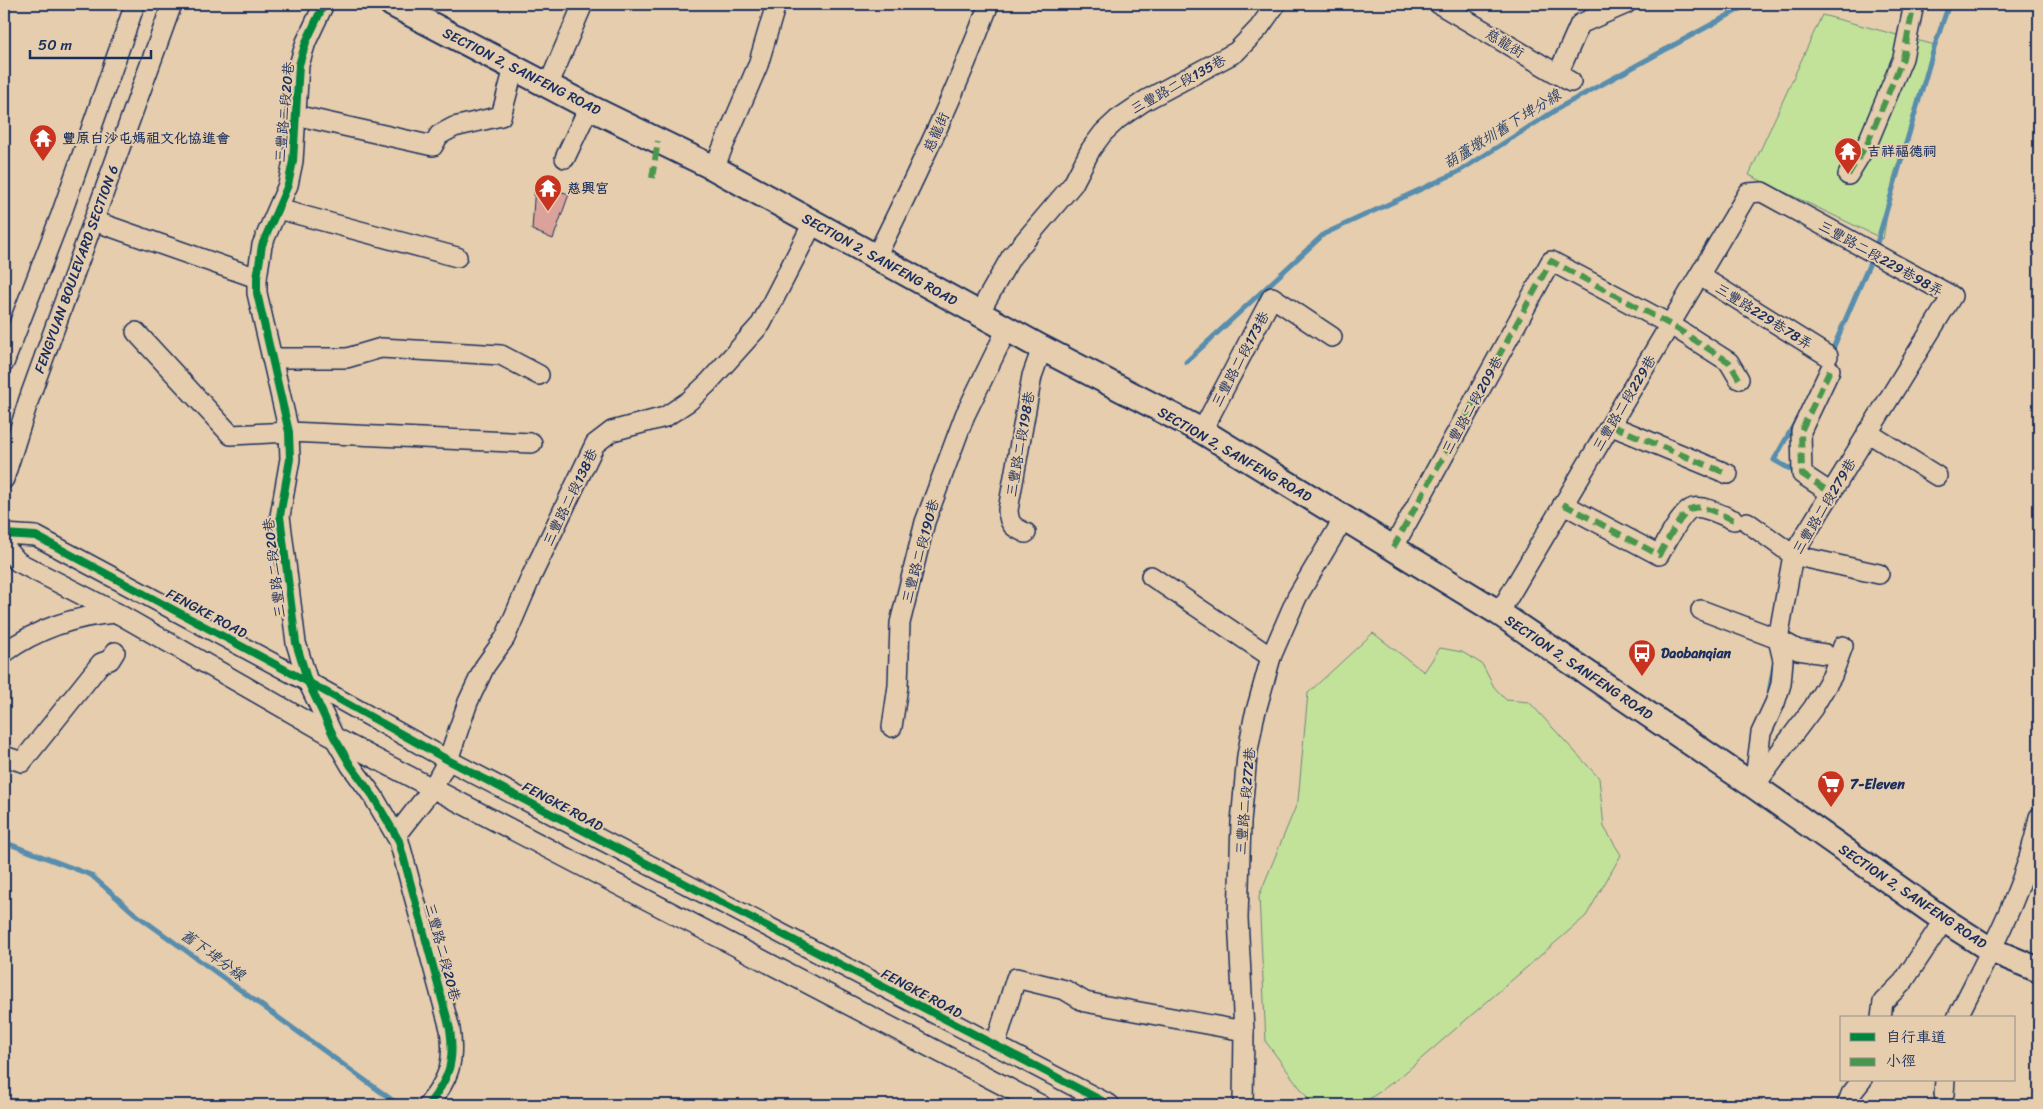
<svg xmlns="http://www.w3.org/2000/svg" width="2043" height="1109" font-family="Sriracha,'LXGW WenKai TC',sans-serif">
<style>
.green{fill:#c2e199;stroke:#6e887c}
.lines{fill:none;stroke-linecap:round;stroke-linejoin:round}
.stream{stroke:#588dad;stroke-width:5}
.building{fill:#dba29b;stroke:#1b2f5e}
.minor-casing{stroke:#1b2f5e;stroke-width:22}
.major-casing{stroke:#1b2f5e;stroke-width:28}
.minor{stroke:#e5cdad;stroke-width:19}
.major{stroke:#e5cdad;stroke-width:24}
.quiet{stroke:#49964d;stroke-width:6;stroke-dasharray:12 6;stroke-linecap:butt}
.cycleway-casing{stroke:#e5cdad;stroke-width:11}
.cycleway{stroke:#00873e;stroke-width:8}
.labels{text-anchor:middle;stroke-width:4;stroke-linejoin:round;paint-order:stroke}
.street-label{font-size:14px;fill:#1b2f5e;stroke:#e5cdad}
.poi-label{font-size:14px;font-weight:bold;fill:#1b2f5e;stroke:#e5cdad;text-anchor:start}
.water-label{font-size:15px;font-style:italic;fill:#253f6b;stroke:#e5cdad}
</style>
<rect width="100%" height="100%" fill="#e5cdad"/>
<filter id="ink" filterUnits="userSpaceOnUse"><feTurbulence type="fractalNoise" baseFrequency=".02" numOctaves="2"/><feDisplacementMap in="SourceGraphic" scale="10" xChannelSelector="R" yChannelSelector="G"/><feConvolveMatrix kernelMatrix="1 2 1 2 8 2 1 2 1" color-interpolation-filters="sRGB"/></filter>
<g filter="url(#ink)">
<g class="green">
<path d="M 1822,15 L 1935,45 L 1893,178 L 1883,239 L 1749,175 Z"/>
<path d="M 1373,633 L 1424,672 L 1440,648 L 1462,652 L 1482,664 L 1494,687 L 1506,700 L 1529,702 L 1599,778 L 1604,827 L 1621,855 L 1586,916 L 1400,1077 L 1361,1105 L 1333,1105 L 1309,1100 L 1266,1042 L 1259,896 L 1298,801 L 1308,693 Z"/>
</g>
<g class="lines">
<g class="stream">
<path d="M 1875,250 L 1935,45 L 1949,4"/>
<path d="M 1831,353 L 1872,258"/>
<path d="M 1186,362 L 1324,234 L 1458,172 L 1564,105 L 1749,4"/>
<path d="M 1796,421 L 1774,460 L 1797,473"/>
<path d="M 1769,693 L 1774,665"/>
<path d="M 4,842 L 91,875 L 134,913 L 399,1105"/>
</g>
</g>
<path class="building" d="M 535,184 L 569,194 L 553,239 L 532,230 Z"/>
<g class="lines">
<g class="minor-casing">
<g id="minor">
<path d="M 324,4 L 306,42 L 299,65 L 293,161 L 288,185 L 262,245 L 257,278 L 257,293 L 289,432 L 290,459 L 280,516 L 296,643 L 308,682 L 334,737 L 351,766 L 373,796 L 399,841 L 450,1029 C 455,1062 449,1079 428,1105"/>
<path d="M 1439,4 L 1571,82"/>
<path d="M 1558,74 L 1580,24 L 1626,4"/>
<path d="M 548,86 L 583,4"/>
<path d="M 295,115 L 433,146 L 439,135 L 454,127 L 501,116 L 514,68"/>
<path d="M 565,158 L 589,107"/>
<path d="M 714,168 L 758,65 L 776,4"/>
<path d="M 1848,175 L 1868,142 L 1903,58 L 1914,4"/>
<path d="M 278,209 L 457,257"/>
<path d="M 94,221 L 257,278"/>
<path d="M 876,257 C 917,174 957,90 989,4"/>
<path d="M 1700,276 L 1828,356"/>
<path d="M 979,313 L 1011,257 L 1073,184 L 1091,149 L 1103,133 L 1118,119 L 1146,100 L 1236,52 L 1259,28 L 1276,4"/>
<path d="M 136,332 L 231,435 L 289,432 L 532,443"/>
<path d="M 272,358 L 347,358 L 381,348 L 501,355 L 539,375"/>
<path d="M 4,363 L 61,215 L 135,4"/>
<path d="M 1830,370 L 1801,431 L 1802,474 L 1831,493"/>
<path d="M 1612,426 L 1728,474"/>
<path d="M 1202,431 L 1272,297 L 1332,337"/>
<path d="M 1867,432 L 1937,476"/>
<path d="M 4,479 L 29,399 L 172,4"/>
<path d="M 1563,504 L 1659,555 C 1665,545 1682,511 1693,508 C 1705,505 1723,516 1734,520"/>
<path d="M 1747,522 L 1793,555 L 1879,574"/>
<path d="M 1026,533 C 1013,527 1009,525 1008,510 L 1032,376 L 1042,348"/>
<path d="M 4,534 L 36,536 L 308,682 L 448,760 L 1110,1105"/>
<path d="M 4,546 L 18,562 L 117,613 L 334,737 L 1041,1105"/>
<path d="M 1393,548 L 1551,261 L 1671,325 L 1729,362 L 1739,379"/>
<path d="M 1151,576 L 1271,657"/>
<path d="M 1701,610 L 1778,639 L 1798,650 L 1825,654"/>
<path d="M 1499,613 L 1748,193 L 1762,192 L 1952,296 L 1793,555 L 1778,639 L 1783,660 L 1781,684 L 1775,703 L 1761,733 L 1754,786"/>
<path d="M 4,653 C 38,628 75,616 117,613"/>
<path d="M 892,727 L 898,686 L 900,623 L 925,522 L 965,415 L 1007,329"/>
<path d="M 4,756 L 22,762 L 101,663 L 110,660 L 115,652"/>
<path d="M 1755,785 L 1813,708 L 1832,676 L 1843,646"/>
<path d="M 396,835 L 432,789 L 448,760 L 468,702 L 485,666 L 505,638 L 531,577 L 595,444 L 612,431 L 665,417 L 689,401 L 708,383 L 761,324 L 813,223"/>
<path d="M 1881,1018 L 1883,1002 L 1903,982 L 1944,920"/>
<path d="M 1957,1018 C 1989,953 2026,889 2039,817"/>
<path d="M 995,1046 L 1016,978 L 1065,990 L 1085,1002 L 1244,1031"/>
<path d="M 1944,1094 L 1945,1080"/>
<path d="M 1243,1105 L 1244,1031 L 1238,918 L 1241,822 L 1247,756 L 1254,718 L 1271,657 L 1297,597 L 1344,518"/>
<path d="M 1847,1105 L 1851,1094 L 1862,1080"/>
</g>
</g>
<g class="major-casing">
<path id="major" d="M 392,4 L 589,107 L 714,168 L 1042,348 L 1202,431 L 1499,613 L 1754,786 L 1944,920 L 1991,950 L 2039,970"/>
</g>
<use href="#minor" class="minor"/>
<use href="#major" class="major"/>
<g class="quiet">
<path d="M 1848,175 L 1868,142 L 1903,58 L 1914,4"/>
<path d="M 652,178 L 658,141"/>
<path d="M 1830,370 L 1801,431 L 1802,474 L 1831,493"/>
<path d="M 1612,426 L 1728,474"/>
<path d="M 1563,504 L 1659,555 C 1665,545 1682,511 1693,508 C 1705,505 1723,516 1734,520"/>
<path d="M 1393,548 L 1551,261 L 1671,325 L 1729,362 L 1739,379"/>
</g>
<g class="cycleway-casing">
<g id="cycleway">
<path d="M 324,4 L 306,42 L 299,65 L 293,161 L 288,185 L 262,245 L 257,278 L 257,293 L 289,432 L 290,459 L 280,516 L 296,643 L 308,682 L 334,737 L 351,766 L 373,796 L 399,841 L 450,1029 C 455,1062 449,1079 428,1105"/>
<path d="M 4,534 L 36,536 L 308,682 L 448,760 L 1110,1105"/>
</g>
</g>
<use href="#cycleway" class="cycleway"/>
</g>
</g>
<defs>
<g id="temple-pin" transform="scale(1.4375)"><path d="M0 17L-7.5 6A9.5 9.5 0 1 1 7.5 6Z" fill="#c8321e" stroke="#e5cdad"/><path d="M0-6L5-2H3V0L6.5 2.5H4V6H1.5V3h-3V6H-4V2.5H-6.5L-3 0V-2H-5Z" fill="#fff"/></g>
<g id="bus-pin" transform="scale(1.4375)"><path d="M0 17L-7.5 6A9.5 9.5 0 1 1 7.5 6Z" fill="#c8321e" stroke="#e5cdad"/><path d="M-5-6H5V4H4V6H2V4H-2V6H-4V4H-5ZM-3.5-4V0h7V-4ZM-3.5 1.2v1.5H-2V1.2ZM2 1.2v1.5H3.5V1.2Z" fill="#fff"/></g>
<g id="supermarket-pin" transform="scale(1.4375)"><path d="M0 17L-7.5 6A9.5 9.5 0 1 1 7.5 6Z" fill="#c8321e" stroke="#e5cdad"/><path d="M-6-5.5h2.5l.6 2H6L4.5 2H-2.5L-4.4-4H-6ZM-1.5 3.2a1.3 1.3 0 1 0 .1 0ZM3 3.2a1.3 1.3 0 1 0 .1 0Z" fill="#fff"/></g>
</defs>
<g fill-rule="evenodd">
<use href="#temple-pin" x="43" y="138"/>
<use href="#temple-pin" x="1848" y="151"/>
<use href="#temple-pin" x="548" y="188"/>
<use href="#bus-pin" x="1642" y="653"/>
<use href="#supermarket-pin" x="1831" y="784"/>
</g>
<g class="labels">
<g class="street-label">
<text transform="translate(1505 43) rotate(31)" y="5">慈龍街</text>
<text transform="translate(522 71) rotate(27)" y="5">SECTION 2, SANFENG ROAD</text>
<text transform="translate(1178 84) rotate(-29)" y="5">三豐路二段135巷</text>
<text transform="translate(284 112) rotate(-85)" y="5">三豐路二段20巷</text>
<text transform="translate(936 132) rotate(-66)" y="5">慈龍街</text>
<text transform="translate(1881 258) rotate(29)" y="5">三豐路二段229巷98弄</text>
<text transform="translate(880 259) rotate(29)" y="5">SECTION 2, SANFENG ROAD</text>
<text transform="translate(76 269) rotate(-70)" y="5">FENGYUAN BOULEVARD SECTION 6</text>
<text transform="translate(1764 316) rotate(32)" y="5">三豐路229巷78弄</text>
<text transform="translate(1240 359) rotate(-62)" y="5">三豐路二段173巷</text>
<text transform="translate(1624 403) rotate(-59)" y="5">三豐路二段229巷</text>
<text transform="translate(1472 405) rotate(-61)" y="5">三豐路二段209巷</text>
<text transform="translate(1020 444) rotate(-80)" y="5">三豐路二段198巷</text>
<text transform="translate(1235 454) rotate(30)" y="5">SECTION 2, SANFENG ROAD</text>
<text transform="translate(570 497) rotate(-64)" y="5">三豐路二段138巷</text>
<text transform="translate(1824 506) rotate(-59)" y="5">三豐路二段279巷</text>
<text transform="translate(920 551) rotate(-75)" y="5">三豐路二段190巷</text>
<text transform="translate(274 568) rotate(-97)" y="5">三豐路二段20巷</text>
<text transform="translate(207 613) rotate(28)" y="5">FENGKE ROAD</text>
<text transform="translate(1579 667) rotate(34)" y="5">SECTION 2, SANFENG ROAD</text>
<text transform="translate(1245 801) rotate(-85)" y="5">三豐路二段272巷</text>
<text transform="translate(563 806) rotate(28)" y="5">FENGKE ROAD</text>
<text transform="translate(1913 896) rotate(34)" y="5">SECTION 2, SANFENG ROAD</text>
<text transform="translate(443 952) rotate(75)" y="5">三豐路二段20巷</text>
<text transform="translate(922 993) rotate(28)" y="5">FENGKE ROAD</text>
</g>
<g class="poi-label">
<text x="62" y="143">豐原白沙屯媽祖文化協進會</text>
<text x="1867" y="156">吉祥福德祠</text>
<text x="567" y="193">慈興宮</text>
<text x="1661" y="658">Daobanqian</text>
<text x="1850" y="789">7-Eleven</text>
</g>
<g class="water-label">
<text transform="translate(1502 129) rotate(-32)" y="5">葫蘆墩圳舊下埤分線</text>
<text transform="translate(213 955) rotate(36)" y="5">舊下埤分線</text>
</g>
</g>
<rect width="2043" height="1109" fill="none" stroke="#e5cdad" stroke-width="20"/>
<rect x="10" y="10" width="2023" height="1089" fill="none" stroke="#1b2f5e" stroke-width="2" filter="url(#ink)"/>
<rect x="1840" y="1016" width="175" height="65" fill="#e5cdad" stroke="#948e8d"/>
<rect x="1850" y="1033" width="25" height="8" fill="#00873e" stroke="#948e8d"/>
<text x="1886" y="1042" font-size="15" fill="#1b2f5e">自行車道</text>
<rect x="1850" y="1058" width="25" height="8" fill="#49964d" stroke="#948e8d"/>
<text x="1886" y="1066" font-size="15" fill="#1b2f5e">小徑</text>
<path d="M30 50v8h121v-8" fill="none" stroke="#1b2f5e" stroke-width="2.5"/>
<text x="38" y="50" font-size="15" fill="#1b2f5e" stroke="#e5cdad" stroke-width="4" paint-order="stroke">50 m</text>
</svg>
